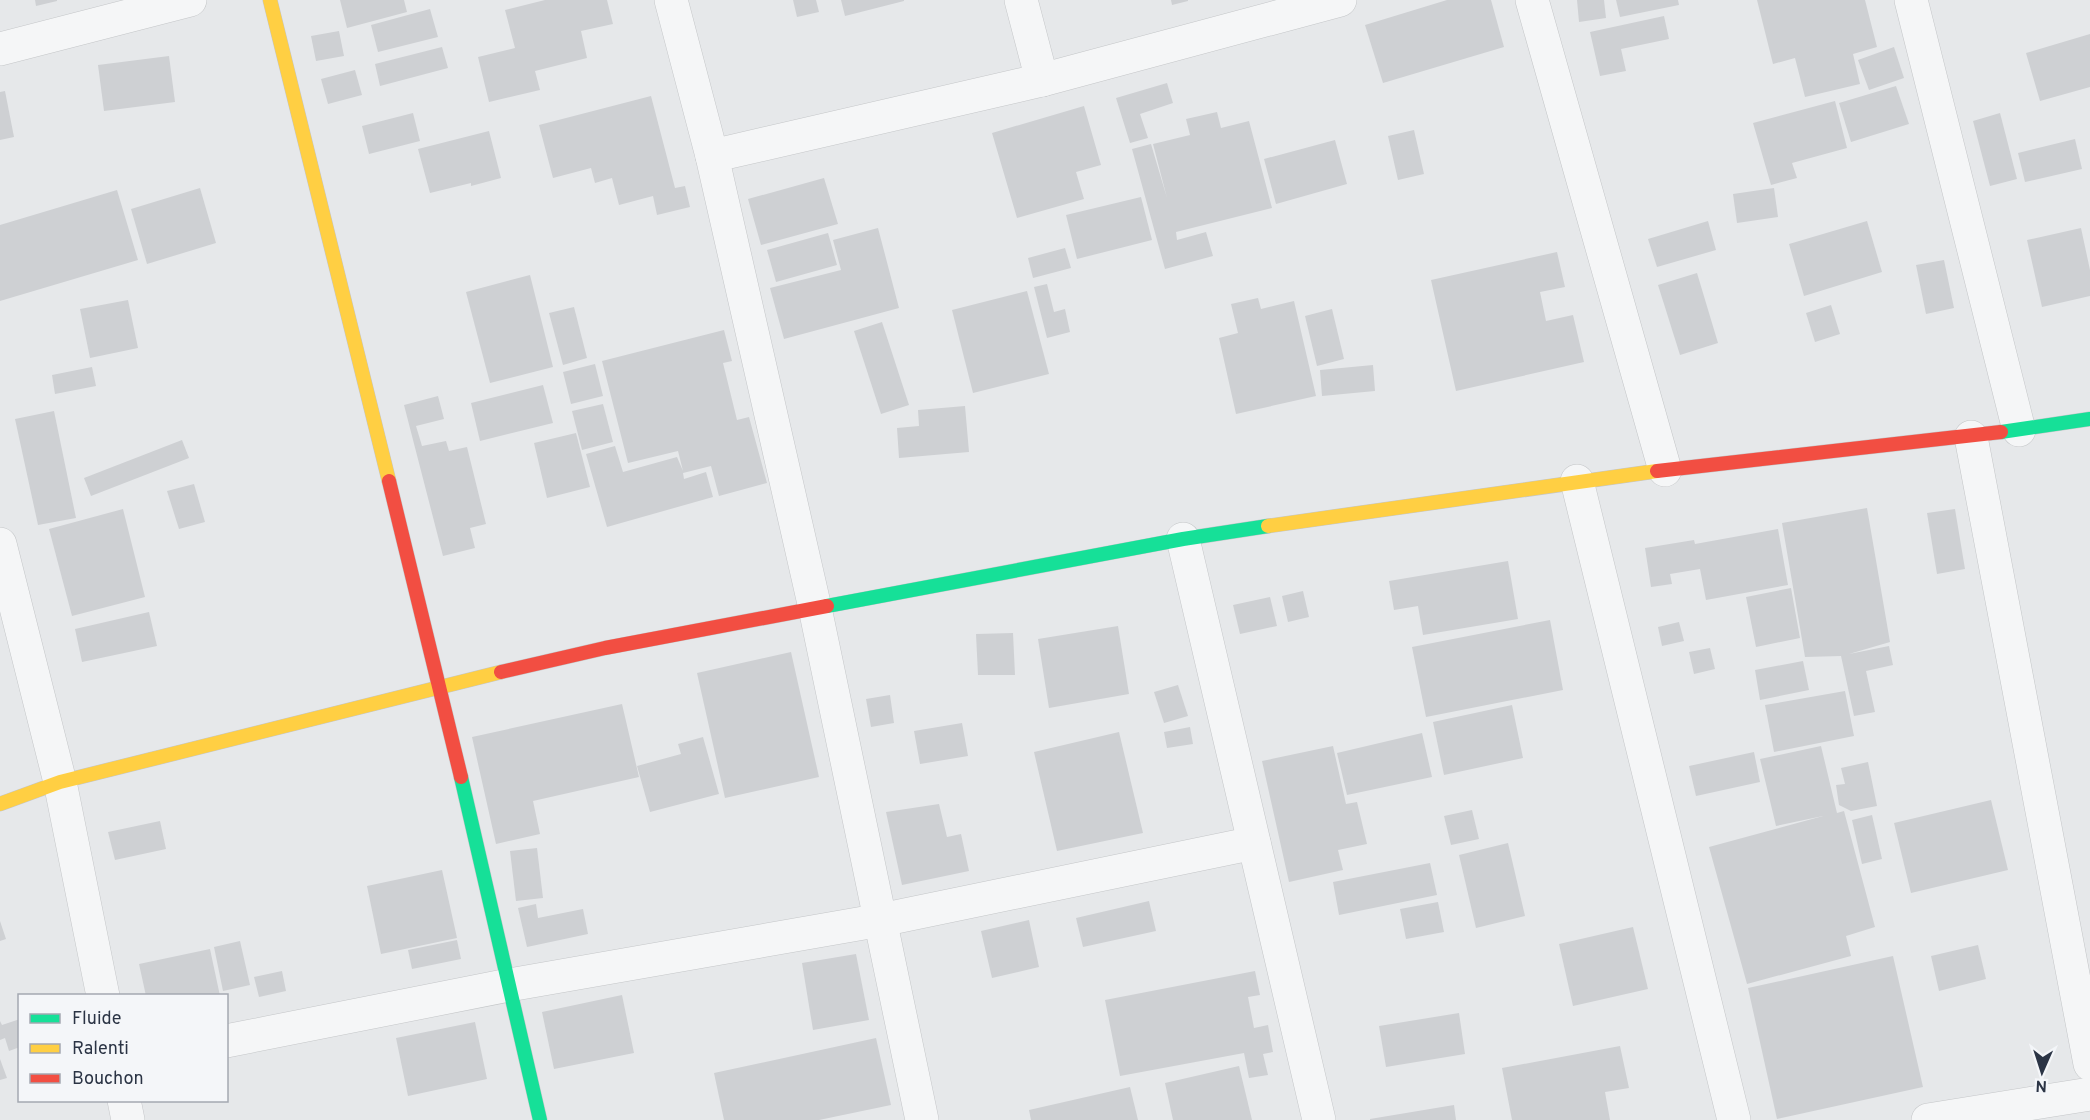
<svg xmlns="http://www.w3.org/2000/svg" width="2090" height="1120" font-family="Overpass,sans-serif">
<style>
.building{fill:#ced0d3}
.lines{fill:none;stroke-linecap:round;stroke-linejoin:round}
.street-casing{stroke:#c4c6c8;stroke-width:34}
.fast-casing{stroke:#c4c6c8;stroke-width:15}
.slow-casing{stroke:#c4c6c8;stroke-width:15}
.jam-casing{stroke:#c4c6c8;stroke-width:15}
.street{stroke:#f5f6f7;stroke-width:33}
.fast{stroke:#16e098;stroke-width:14}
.slow{stroke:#ffcf43;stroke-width:14}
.jam{stroke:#f24e42;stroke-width:14}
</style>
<rect width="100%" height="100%" fill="#e6e8ea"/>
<g class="building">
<path d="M 35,0 L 57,0 L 57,1 L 36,6 Z"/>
<path d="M 340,0 L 404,0 L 407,12 L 347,28 Z"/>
<path d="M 545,0 L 607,0 L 613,24 L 581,31 L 587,58 L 535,71 L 540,90 L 489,102 L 478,57 L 515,48 L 505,10 Z"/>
<path d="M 793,0 L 816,0 L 819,12 L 797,17 Z"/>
<path d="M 841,0 L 904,0 L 904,1 L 845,16 Z"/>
<path d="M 1171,0 L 1188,0 L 1188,1 L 1172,5 Z"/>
<path d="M 1447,0 L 1491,0 L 1504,47 L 1383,83 L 1365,25 Z"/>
<path d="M 1577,0 L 1604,0 L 1606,18 L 1579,22 Z"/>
<path d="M 1616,0 L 1678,0 L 1679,5 L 1620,17 Z"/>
<path d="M 1757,0 L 1865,0 L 1877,47 L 1853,54 L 1860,84 L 1805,97 L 1795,58 L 1773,64 Z"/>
<path d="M 430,9 L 438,37 L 378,52 L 371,25 Z"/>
<path d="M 1664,16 L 1669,39 L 1621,49 L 1626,71 L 1600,76 L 1590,32 Z"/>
<path d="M 339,31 L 344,56 L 316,61 L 311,36 Z"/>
<path d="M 2090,34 L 2090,87 L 2040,101 L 2026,53 Z"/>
<path d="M 442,47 L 448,68 L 380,86 L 375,64 Z"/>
<path d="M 1894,47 L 1904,78 L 1869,90 L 1858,60 Z"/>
<path d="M 169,56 L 175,102 L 104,111 L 98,65 Z"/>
<path d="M 355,70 L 362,95 L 328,104 L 321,79 Z"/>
<path d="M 1167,83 L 1173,103 L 1140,114 L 1148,138 L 1130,143 L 1116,98 Z"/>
<path d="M 1896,86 L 1909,124 L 1851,142 L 1839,103 Z"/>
<path d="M 5,91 L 14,137 L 0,140 L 0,92 Z"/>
<path d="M 651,96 L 675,188 L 685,186 L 690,207 L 657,215 L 653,196 L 619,205 L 612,178 L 595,183 L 591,168 L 553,178 L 539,125 Z"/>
<path d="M 1835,101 L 1847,148 L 1792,163 L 1797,178 L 1771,185 L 1753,123 Z"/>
<path d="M 1084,106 L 1101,165 L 1076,172 L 1084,199 L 1017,218 L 992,133 Z"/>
<path d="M 1217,112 L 1221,128 L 1249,121 L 1272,208 L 1176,232 L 1177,240 L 1206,232 L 1213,256 L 1165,269 L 1132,149 L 1151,144 L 1167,198 L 1153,144 L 1190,135 L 1186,119 Z"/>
<path d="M 413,113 L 420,141 L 369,154 L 362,126 Z"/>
<path d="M 2000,113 L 2017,179 L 1990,186 L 1973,121 Z"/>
<path d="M 1414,130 L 1424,174 L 1398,180 L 1388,136 Z"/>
<path d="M 489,131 L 501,178 L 471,186 L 471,183 L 430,193 L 418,149 Z"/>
<path d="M 2075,139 L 2082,169 L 2025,182 L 2018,153 Z"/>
<path d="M 1335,140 L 1347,184 L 1276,204 L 1264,159 Z"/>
<path d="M 824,178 L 838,224 L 761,245 L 748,199 Z"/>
<path d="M 200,188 L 216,243 L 147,264 L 131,209 Z"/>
<path d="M 1774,188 L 1778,217 L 1737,223 L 1733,194 Z"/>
<path d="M 117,190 L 138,260 L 0,301 L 0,225 Z"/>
<path d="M 1141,197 L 1152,240 L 1077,259 L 1066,215 Z"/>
<path d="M 1708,221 L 1716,250 L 1657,267 L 1648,239 Z"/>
<path d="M 1867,221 L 1882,272 L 1804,296 L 1789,244 Z"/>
<path d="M 878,228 L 899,308 L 784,339 L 770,288 L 841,270 L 833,240 Z"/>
<path d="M 2081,228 L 2090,270 L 2090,296 L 2042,307 L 2027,240 Z"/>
<path d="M 828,233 L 837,265 L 776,282 L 767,250 Z"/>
<path d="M 1065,248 L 1071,268 L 1033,278 L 1028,258 Z"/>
<path d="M 1557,252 L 1565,287 L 1540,292 L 1546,321 L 1573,315 L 1584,362 L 1456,391 L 1431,280 Z"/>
<path d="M 1944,260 L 1954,308 L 1926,314 L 1916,265 Z"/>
<path d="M 1697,273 L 1718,343 L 1680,355 L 1658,285 Z"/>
<path d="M 530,275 L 553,367 L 490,383 L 466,292 Z"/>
<path d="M 1047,284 L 1054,312 L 1065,309 L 1070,332 L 1047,338 L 1034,287 Z"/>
<path d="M 1027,291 L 1049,374 L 973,393 L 952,310 Z"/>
<path d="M 1258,298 L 1261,309 L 1294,301 L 1316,396 L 1236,414 L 1219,338 L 1238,333 L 1231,304 Z"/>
<path d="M 128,300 L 138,348 L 90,358 L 80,309 Z"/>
<path d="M 1831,305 L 1840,334 L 1815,342 L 1806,313 Z"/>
<path d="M 574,307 L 587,358 L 563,365 L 549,313 Z"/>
<path d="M 1332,309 L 1344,359 L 1317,366 L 1305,316 Z"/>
<path d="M 882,322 L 909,405 L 881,414 L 854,331 Z"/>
<path d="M 724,330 L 732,361 L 723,363 L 737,420 L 749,417 L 767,483 L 719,496 L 711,466 L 683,473 L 684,479 L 706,472 L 713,497 L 607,527 L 586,454 L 615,446 L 623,472 L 677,457 L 683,471 L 678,451 L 628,463 L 602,361 Z"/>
<path d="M 595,364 L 603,396 L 571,404 L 563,372 Z"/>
<path d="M 1373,365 L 1375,391 L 1322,396 L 1320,370 Z"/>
<path d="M 92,367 L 96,386 L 55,394 L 52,375 Z"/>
<path d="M 543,385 L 553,423 L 480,441 L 471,403 Z"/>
<path d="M 438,396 L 444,419 L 416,426 L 422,446 L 446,441 L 449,451 L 467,447 L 486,524 L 470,528 L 475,548 L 443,556 L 404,405 Z"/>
<path d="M 603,404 L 613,442 L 582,450 L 572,411 Z"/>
<path d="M 965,406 L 969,452 L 899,458 L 897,428 L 919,426 L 918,410 Z"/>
<path d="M 54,411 L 76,518 L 38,525 L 15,419 Z"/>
<path d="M 576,433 L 590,487 L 547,498 L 534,443 Z"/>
<path d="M 182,440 L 189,458 L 91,496 L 84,478 Z"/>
<path d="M 194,484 L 205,522 L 179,529 L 167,491 Z"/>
<path d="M 1867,508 L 1890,642 L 1849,654 L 1889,646 L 1893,665 L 1866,671 L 1875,712 L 1854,716 L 1841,656 L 1805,657 L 1782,523 Z"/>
<path d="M 123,509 L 145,597 L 72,616 L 49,529 Z"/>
<path d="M 1955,509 L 1965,569 L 1937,574 L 1927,513 Z"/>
<path d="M 1778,529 L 1788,585 L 1706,600 L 1700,569 L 1670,574 L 1672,584 L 1651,587 L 1645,548 L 1694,540 L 1695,544 Z"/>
<path d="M 1508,561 L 1518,619 L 1423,635 L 1418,606 L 1394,610 L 1389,581 Z"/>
<path d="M 1791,588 L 1800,638 L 1756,647 L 1746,597 Z"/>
<path d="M 1303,591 L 1309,617 L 1288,622 L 1282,596 Z"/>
<path d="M 1270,597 L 1277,626 L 1240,634 L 1233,605 Z"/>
<path d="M 149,612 L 157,646 L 82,662 L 75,629 Z"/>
<path d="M 1550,620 L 1563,690 L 1426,717 L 1412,647 Z"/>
<path d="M 1679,622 L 1684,641 L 1662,646 L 1658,627 Z"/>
<path d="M 1118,626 L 1129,694 L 1049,708 L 1038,639 Z"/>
<path d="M 1013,633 L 1015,675 L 978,675 L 976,634 Z"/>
<path d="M 1710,648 L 1715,669 L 1694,674 L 1689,652 Z"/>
<path d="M 791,652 L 819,777 L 725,798 L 697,673 Z"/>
<path d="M 1803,661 L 1809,690 L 1760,700 L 1755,670 Z"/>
<path d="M 1178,685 L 1188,716 L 1164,723 L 1154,692 Z"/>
<path d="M 1845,691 L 1854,736 L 1774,752 L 1765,705 Z"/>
<path d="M 890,695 L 894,723 L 871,727 L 866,699 Z"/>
<path d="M 622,704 L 639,777 L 533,801 L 540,834 L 496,844 L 472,737 Z"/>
<path d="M 1512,705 L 1523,758 L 1444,775 L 1433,722 Z"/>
<path d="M 962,723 L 968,756 L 920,764 L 914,731 Z"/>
<path d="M 1190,727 L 1193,744 L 1167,748 L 1164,732 Z"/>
<path d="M 1119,732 L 1143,833 L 1057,851 L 1034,752 Z"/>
<path d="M 1422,733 L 1432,777 L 1347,795 L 1337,753 Z"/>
<path d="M 703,737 L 719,794 L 650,812 L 637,766 L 681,754 L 678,744 Z"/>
<path d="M 1333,746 L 1346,804 L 1357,802 L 1367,844 L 1338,850 L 1343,870 L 1289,882 L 1262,761 Z"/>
<path d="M 1821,746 L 1837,813 L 1844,811 L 1875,927 L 1846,936 L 1851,956 L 1747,984 L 1709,847 L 1823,816 L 1776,826 L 1760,759 Z"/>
<path d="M 1754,752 L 1760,782 L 1696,796 L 1689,766 Z"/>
<path d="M 1868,762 L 1877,806 L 1851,811 L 1839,805 L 1836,785 L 1845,784 L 1841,768 Z"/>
<path d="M 1991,800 L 2008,870 L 1911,893 L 1894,823 Z"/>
<path d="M 939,804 L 947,837 L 961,834 L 969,871 L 902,885 L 886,812 Z"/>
<path d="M 1472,810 L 1479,839 L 1451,845 L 1444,816 Z"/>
<path d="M 1872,815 L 1882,859 L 1862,864 L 1852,820 Z"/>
<path d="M 160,821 L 166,849 L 115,860 L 108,832 Z"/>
<path d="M 1508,843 L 1525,916 L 1476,928 L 1459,855 Z"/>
<path d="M 537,848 L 543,898 L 516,901 L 510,851 Z"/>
<path d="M 1430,863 L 1437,895 L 1339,915 L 1333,882 Z"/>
<path d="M 442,870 L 457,938 L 381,954 L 367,886 Z"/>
<path d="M 1149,901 L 1156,931 L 1083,947 L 1076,918 Z"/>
<path d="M 1438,902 L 1444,932 L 1406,939 L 1400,909 Z"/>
<path d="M 536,904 L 538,918 L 583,909 L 588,934 L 527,947 L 518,908 Z"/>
<path d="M 1029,920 L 1039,967 L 992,978 L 981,931 Z"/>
<path d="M 0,921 L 6,939 L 0,941 Z"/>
<path d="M 1633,927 L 1648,989 L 1573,1006 L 1559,944 Z"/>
<path d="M 457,940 L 461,959 L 412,969 L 408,950 Z"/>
<path d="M 240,941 L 250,985 L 223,991 L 214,947 Z"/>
<path d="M 1978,945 L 1986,979 L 1939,991 L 1931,956 Z"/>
<path d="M 210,949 L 220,996 L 146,996 L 139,964 Z"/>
<path d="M 856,954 L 869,1020 L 813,1030 L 802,963 Z"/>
<path d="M 1893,956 L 1923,1087 L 1777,1119 L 1748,988 Z"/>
<path d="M 282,971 L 286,991 L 259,997 L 254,977 Z"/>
<path d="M 1255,971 L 1260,995 L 1248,997 L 1254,1028 L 1268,1025 L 1273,1052 L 1263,1054 L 1268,1075 L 1249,1078 L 1244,1053 L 1120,1076 L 1105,1000 Z"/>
<path d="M 622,995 L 634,1053 L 554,1069 L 542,1012 Z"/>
<path d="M 1459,1013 L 1465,1054 L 1386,1067 L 1379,1026 Z"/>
<path d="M 20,1019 L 20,1047 L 9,1051 L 5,1038 L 0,1040 L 0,1021 L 2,1025 Z"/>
<path d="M 475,1022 L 487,1079 L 408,1096 L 396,1038 Z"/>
<path d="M 876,1038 L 891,1105 L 819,1120 L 724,1120 L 714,1073 Z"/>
<path d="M 1620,1046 L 1629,1088 L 1605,1092 L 1610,1120 L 1512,1120 L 1502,1068 Z"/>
<path d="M 0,1059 L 7,1078 L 0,1080 Z"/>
<path d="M 1239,1066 L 1252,1120 L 1173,1120 L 1165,1083 Z"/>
<path d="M 1130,1087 L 1138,1120 L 1031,1120 L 1029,1110 Z"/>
<path d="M 1454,1105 L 1456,1120 L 1370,1120 L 1370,1119 Z"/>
</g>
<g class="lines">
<g class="street-casing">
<g id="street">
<path d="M 671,0 L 712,156 L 815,608 L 922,1120"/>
<path d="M 1021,0 L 1042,80"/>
<path d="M 1532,0 L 1665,470"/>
<path d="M 1911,0 L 2019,430"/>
<path d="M 0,49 L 190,0"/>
<path d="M 712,156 L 1042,80 L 1340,0"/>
<path d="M 1971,437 L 2090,1064"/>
<path d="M 1577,481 L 1734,1120"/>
<path d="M 1183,539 L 1319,1120"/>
<path d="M 0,544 L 60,782 L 103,996"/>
<path d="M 226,1041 L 509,985 L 881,920 L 1254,843"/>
<path d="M 124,1100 L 128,1120"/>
<path d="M 1928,1120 L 2090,1094"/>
</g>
</g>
<g class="fast-casing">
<g id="fast">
<path d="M 2001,432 L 2090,419"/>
<path d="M 827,606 L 1183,539 L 1268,526"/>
<path d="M 461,777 L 540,1120"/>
</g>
</g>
<g class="slow-casing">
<g id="slow">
<path d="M 270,0 L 389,481"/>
<path d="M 1268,526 L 1657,471"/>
<path d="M 0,804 L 60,782 L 501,672"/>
</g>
</g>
<g class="jam-casing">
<g id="jam">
<path d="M 1657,471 L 2001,432"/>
<path d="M 389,481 L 461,777"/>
<path d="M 501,672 L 605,648 L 827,606"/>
</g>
</g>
<use href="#street" class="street"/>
<use href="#fast" class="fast"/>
<use href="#slow" class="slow"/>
<use href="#jam" class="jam"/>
</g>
<rect x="18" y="994" width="210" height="108" fill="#f4f6f9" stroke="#a4a8b1" stroke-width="1.5"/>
<rect x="30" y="1014" width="30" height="9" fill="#16e098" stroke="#a4a8b1" stroke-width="1.5"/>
<text x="72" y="1024" font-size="18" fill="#2b3445">Fluide</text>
<rect x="30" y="1044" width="30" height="9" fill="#ffcf43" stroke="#a4a8b1" stroke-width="1.5"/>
<text x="72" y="1054" font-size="18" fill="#2b3445">Ralenti</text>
<rect x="30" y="1074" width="30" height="9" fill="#f24e42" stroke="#a4a8b1" stroke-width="1.5"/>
<text x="72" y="1084" font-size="18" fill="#2b3445">Bouchon</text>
<g transform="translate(2042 1072) rotate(183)" stroke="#f4f6f9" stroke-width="4.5" paint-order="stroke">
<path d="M0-4.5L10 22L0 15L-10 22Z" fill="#2b3445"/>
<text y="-9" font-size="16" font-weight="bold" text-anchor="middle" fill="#2b3445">N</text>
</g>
</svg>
